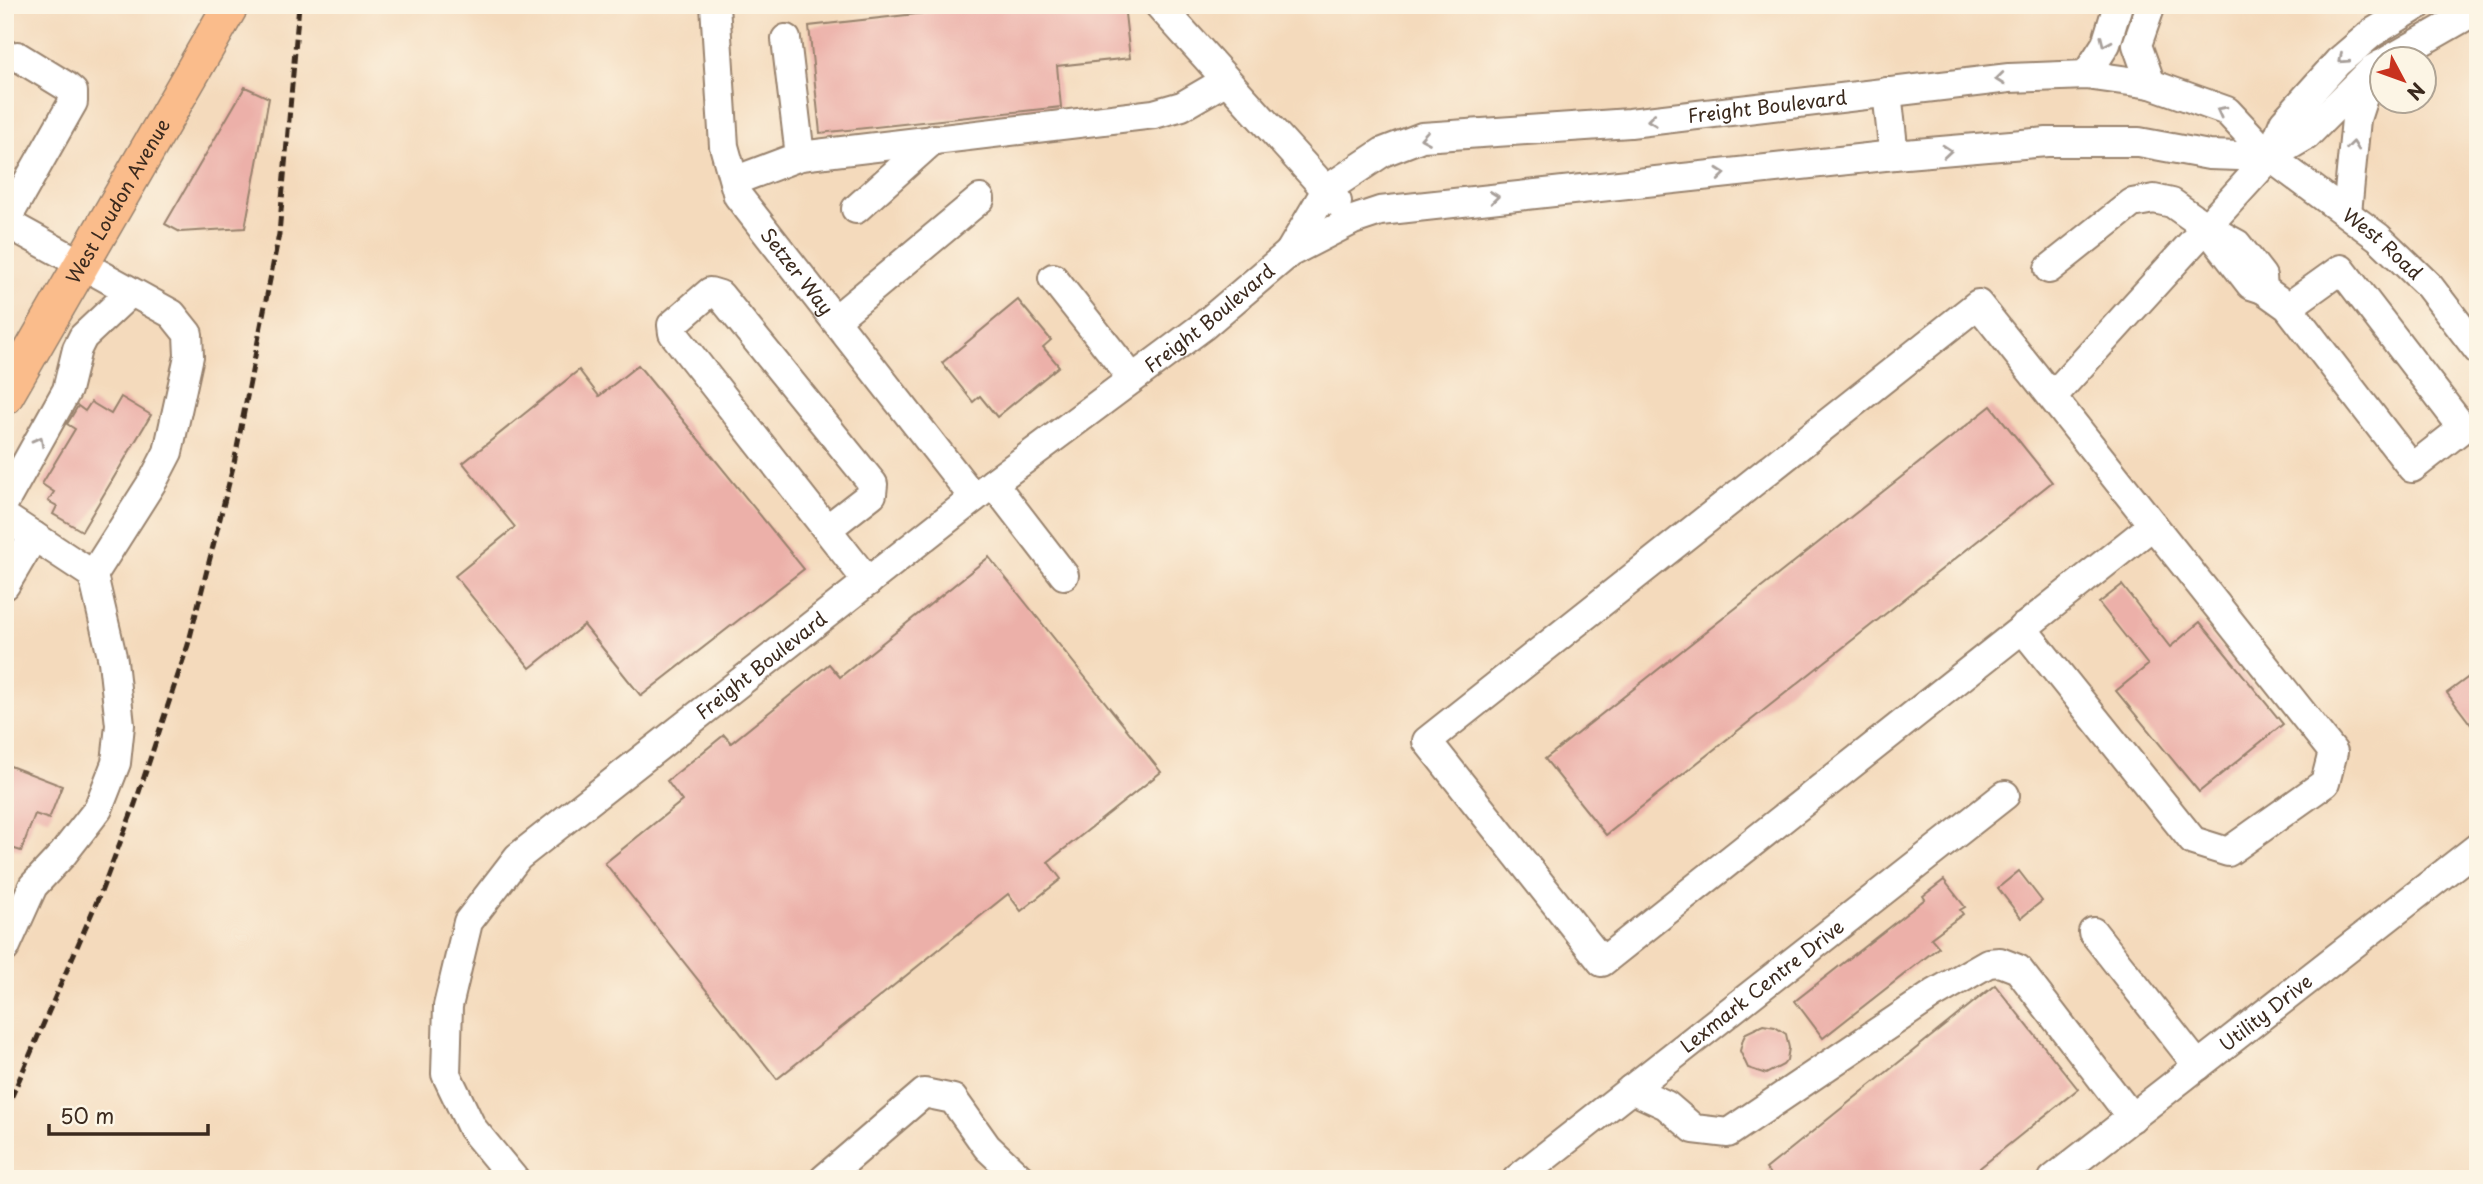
<svg xmlns="http://www.w3.org/2000/svg" width="2483" height="1184" font-family="'Playpen Sans',sans-serif">
<style>
.building{fill:#ecb0a9}
.lines{fill:none;stroke-linecap:round;stroke-linejoin:round}
.minor-casing{stroke:#98826d;stroke-width:32}
.major-casing{stroke:#98826d;stroke-width:38}
.minor{stroke:#fff;stroke-width:28}
.major{stroke:#fabc8b;stroke-width:35}
.rail{stroke:#3b2a1e;stroke-width:5;stroke-dasharray:10 5;stroke-linecap:butt}
.oneway{stroke:#a79f9a}
.labels{text-anchor:middle;stroke-width:5;stroke-linejoin:round;paint-order:stroke}
.street-label{font-size:19px;fill:#3b2a1e;stroke:#fcf5e5}
</style>
<rect width="100%" height="100%" fill="#fcf5e5"/>
<filter id="ink" filterUnits="userSpaceOnUse"><feTurbulence type="fractalNoise" baseFrequency=".0143" numOctaves="2"/><feDisplacementMap in="SourceGraphic" scale="14" xChannelSelector="R" yChannelSelector="G"/><feConvolveMatrix kernelMatrix="1 2 1 2 8 2 1 2 1" color-interpolation-filters="sRGB"/></filter>
<filter id="wash" filterUnits="userSpaceOnUse"><feTurbulence type="fractalNoise" baseFrequency=".00686" numOctaves="4" result="noise"/><feDisplacementMap in="SourceGraphic" scale="28" xChannelSelector="R" yChannelSelector="G"/><feGaussianBlur stdDeviation="1.57" result="paint"/><feColorMatrix in="noise" values="0 0 0 0 0 0 0 0 0 0 0 0 0 0 0 0 0 1.4 0 .05"/><feComposite in="paint" operator="in"/></filter>
<g filter="url(#wash)">
<rect width="100%" height="100%" fill="#f4dabc"/>
<g id="blocks">
<g class="building">
<path d="M 996,5 L 1124,5 L 1130,58 L 1057,66 L 1061,107 L 820,133 L 809,26 Z"/>
<path d="M 245,87 L 269,98 L 245,228 L 180,232 L 165,224 Z"/>
<path d="M 1018,300 L 1051,340 L 1043,347 L 1059,366 L 997,417 L 980,396 L 973,402 L 942,363 Z"/>
<path d="M 638,365 L 804,569 L 641,696 L 584,625 L 530,668 L 455,576 L 515,527 L 463,463 L 579,370 L 599,396 Z"/>
<path d="M 121,397 L 151,415 L 82,531 L 53,514 L 57,506 L 48,501 L 54,492 L 42,484 L 75,429 L 67,424 L 78,406 L 85,411 L 91,402 L 111,414 Z"/>
<path d="M 1991,406 L 2052,482 L 1606,835 L 1545,759 Z"/>
<path d="M 989,557 L 1161,772 L 1048,862 L 1061,879 L 1021,911 L 1008,894 L 777,1079 L 605,863 L 682,801 L 667,781 L 724,735 L 731,743 L 829,664 L 840,677 Z"/>
<path d="M 2122,585 L 2170,647 L 2200,622 L 2283,724 L 2199,792 L 2116,691 L 2148,665 L 2099,603 Z"/>
<path d="M 2478,670 L 2478,734 L 2447,693 Z"/>
<path d="M 5,764 L 62,786 L 49,819 L 35,814 L 21,851 L 5,846 Z"/>
<path d="M 2019,871 L 2042,901 L 2021,918 L 1998,888 Z"/>
<path d="M 1944,880 L 1965,907 L 1960,910 L 1963,914 L 1931,938 L 1939,947 L 1823,1038 L 1795,1001 L 1925,899 L 1923,896 Z"/>
<path d="M 1995,985 L 2078,1089 L 1966,1179 L 1774,1179 L 1766,1169 Z"/>
<path d="M 1763,1025 L 1775,1027 L 1786,1034 L 1789,1048 L 1787,1060 L 1783,1065 L 1766,1074 L 1748,1068 L 1740,1051 L 1743,1039 L 1746,1033 Z"/>
</g>
</g>
</g>
<g filter="url(#ink)">
<use href="#blocks" fill-opacity="0" stroke="#98826d" stroke-width="2"/>
<g class="lines">
<g class="minor-casing">
<g id="minor">
<path id="s1" d="M 715,5 L 724,146 L 738,196 L 974,498"/>
<path d="M 1159,5 L 1337,202"/>
<path d="M 786,39 L 800,156"/>
<path d="M 2389,60 L 2478,9"/>
<path d="M 2086,75 L 2106,44 L 2118,5"/>
<path d="M 2151,84 L 2137,45 L 2151,5"/>
<path d="M 1887,92 L 1894,155"/>
<path d="M 734,181 L 800,156 L 1154,114 L 1182,106 L 1225,81"/>
<path d="M 856,209 L 934,139"/>
<path d="M 2347,213 L 2356,119 L 2370,76"/>
<path d="M 5,222 L 172,314 L 188,334 L 189,356 L 168,452 L 154,479 L 93,575"/>
<path d="M 5,222 L 73,102 L 73,92 L 66,86 L 17,56"/>
<path id="s2" d="M 1289,253 L 1326,190 L 1383,152 L 1422,137 L 1630,123 L 2009,78 L 2086,75 L 2151,84 L 2227,111 L 2270,157 L 2378,237 L 2429,286 L 2478,350"/>
<path d="M 2049,269 L 2132,203 L 2154,199 L 2172,203 L 2206,227 L 2237,244 L 2262,276 L 2263,289 L 2251,285 L 2206,227"/>
<path d="M 1053,278 L 1132,378"/>
<path d="M 2263,289 L 2288,307 L 2412,468 L 2463,428 L 2341,269 L 2288,307"/>
<path d="M 836,319 L 980,199"/>
<path d="M 2052,397 L 1978,304 L 1427,741 L 1602,962 L 2153,525 L 2052,397 L 2270,157 L 2284,122 L 2338,62 L 2372,33 L 2418,5"/>
<path d="M 993,483 L 1064,575"/>
<path d="M 5,501 L 67,390 L 77,349 L 83,337 L 131,292"/>
<path d="M 5,517 L 93,575 L 113,661 L 120,725 L 116,763 L 98,809 L 63,854 L 33,886 L 5,948"/>
<path d="M 827,529 L 872,494 L 873,484 L 720,295 L 710,292 L 672,325 L 673,333 L 868,582"/>
<path d="M 5,585 L 34,536"/>
<path d="M 2022,628 L 2193,841 L 2228,852 L 2325,783 L 2333,752 L 2153,525"/>
<path d="M 2093,932 L 2198,1066"/>
<path d="M 1631,1089 L 1666,1105 L 1694,1129 L 1728,1133 L 1934,994 L 1988,963 L 2000,962 L 2018,969 L 2132,1118"/>
<path id="s3" d="M 514,1179 L 472,1128 L 446,1074 L 448,1006 L 468,922 L 518,857 L 993,483 L 1202,327 L 1289,253 L 1353,220 L 1380,211 L 1894,155 L 2047,142 L 2139,142 L 2209,155 L 2270,157 L 2306,136 L 2373,69 L 2382,64"/>
<path d="M 824,1179 L 924,1093 L 953,1099 L 987,1147 L 1021,1179"/>
<path id="s4" d="M 1517,1179 L 2005,795"/>
<path id="s5" d="M 2053,1179 L 2478,847"/>
</g>
</g>
<g class="major-casing">
<g id="major">
<path id="s6" d="M 5,397 L 231,5"/>
</g>
</g>
<use href="#minor" class="minor"/>
<use href="#major" class="major"/>
<path class="rail" d="M 5,1112 L 101,892 L 135,804 L 188,645 L 234,463 L 279,234 L 299,5"/>
</g>
<defs><path id="oneway-chevron" d="M-2-3.5L2.5 0L-2 3.5" fill="none" stroke-width="1.6" stroke-linecap="round" stroke-linejoin="round" transform="scale(1.75)"/></defs>
<g class="oneway">
<use href="#oneway-chevron" transform="translate(2105 42) rotate(114)"/>
<use href="#oneway-chevron" transform="translate(2343 59) rotate(138)"/>
<use href="#oneway-chevron" transform="translate(2000 79) rotate(174)"/>
<use href="#oneway-chevron" transform="translate(2221 111) rotate(-152)"/>
<use href="#oneway-chevron" transform="translate(1652 120) rotate(173)"/>
<use href="#oneway-chevron" transform="translate(1425 138) rotate(170)"/>
<use href="#oneway-chevron" transform="translate(2353 146) rotate(-84)"/>
<use href="#oneway-chevron" transform="translate(1947 151) rotate(-5)"/>
<use href="#oneway-chevron" transform="translate(1721 174) rotate(-6)"/>
<use href="#oneway-chevron" transform="translate(1494 197) rotate(-6)"/>
<use href="#oneway-chevron" transform="translate(39 441) rotate(-61)"/>
</g>
</g>
<g class="labels">
<g class="street-label">
<text dy="7" stroke="none"><textPath href="#s2" startOffset="530">Freight Boulevard</textPath></text>
<text dy="7" stroke="none"><textPath href="#s6" startOffset="226">West Loudon Avenue</textPath></text>
<text dy="7" stroke="none"><textPath href="#s2" startOffset="1202">West Road</textPath></text>
<text dy="7" stroke="none"><textPath href="#s1" startOffset="289">Setzer Way</textPath></text>
<text dy="7" stroke="none"><textPath href="#s3" startOffset="1239">Freight Boulevard</textPath></text>
<text dy="7" stroke="none"><textPath href="#s3" startOffset="672">Freight Boulevard</textPath></text>
<text dy="7" stroke="none"><textPath href="#s4" startOffset="312">Lexmark Centre Drive</textPath></text>
<text dy="7" stroke="none"><textPath href="#s5" startOffset="270">Utility Drive</textPath></text>
</g>
</g>
<rect width="2483" height="1184" fill="none" stroke="#fcf5e5" stroke-width="28"/>
<g transform="translate(2403 80) rotate(131)"><circle r="33" fill="#fcf5e5" stroke="#afa495" stroke-width="2"/>
<path d="M0-5L12 26L0 18L-12 26Z" fill="#c8321e"/>
<text y="-10" font-size="19" font-weight="bold" text-anchor="middle" fill="#3b2a1e">N</text>
</g>
<path d="M49 1124v10h159v-10" fill="none" stroke="#3b2a1e" stroke-width="3.5"/>
<text x="60" y="1124" font-size="21" fill="#3b2a1e" stroke="#fcf5e5" stroke-width="5" paint-order="stroke">50 m</text>
</svg>
